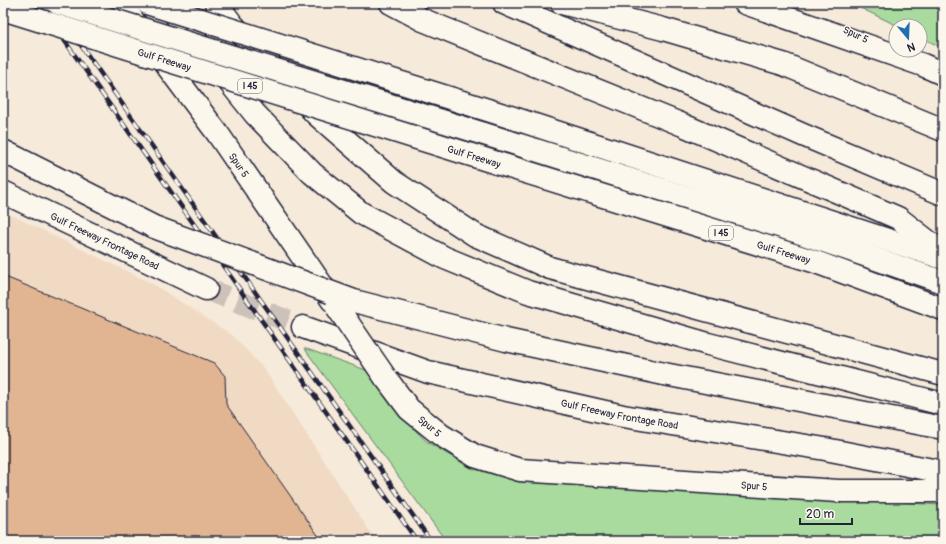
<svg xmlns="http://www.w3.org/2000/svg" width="946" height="544" font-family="Pangolin,sans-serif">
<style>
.built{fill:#f0dac4}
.green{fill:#a8db9d;stroke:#657e6c}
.building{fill:#e1b592;stroke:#22223b}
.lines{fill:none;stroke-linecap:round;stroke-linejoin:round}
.major-tunnel{stroke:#ccc2ba;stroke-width:22;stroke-dasharray:22 11;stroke-linecap:butt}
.major-casing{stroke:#22223b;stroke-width:25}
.highway-casing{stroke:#22223b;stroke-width:25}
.major{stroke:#fbf7ec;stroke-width:22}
.highway{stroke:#fbf7ec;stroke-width:22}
.rail-casing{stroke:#22223b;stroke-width:4.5}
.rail{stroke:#fbf7ec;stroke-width:3;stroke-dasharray:9;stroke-linecap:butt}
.major-bridge-casing{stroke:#22223b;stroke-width:25;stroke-linecap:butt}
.highway-bridge-casing{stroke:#22223b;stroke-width:25;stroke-linecap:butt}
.major-bridge{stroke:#fbf7ec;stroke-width:22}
.highway-bridge{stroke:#fbf7ec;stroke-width:22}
.labels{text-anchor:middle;stroke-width:3;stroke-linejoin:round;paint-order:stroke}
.shield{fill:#fbf7ec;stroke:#636270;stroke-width:1}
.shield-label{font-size:9px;font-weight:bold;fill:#22223b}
.street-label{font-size:10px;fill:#22223b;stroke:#fbf7ec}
</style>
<rect width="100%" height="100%" fill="#f6eada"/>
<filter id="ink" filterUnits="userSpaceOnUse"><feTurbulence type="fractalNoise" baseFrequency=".025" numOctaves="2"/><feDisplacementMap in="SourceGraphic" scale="8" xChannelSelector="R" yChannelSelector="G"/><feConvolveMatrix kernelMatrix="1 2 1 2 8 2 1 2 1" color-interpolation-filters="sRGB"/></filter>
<g filter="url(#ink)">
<path class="built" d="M 3,211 L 153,284 L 232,335 L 264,369 L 376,541 L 3,541 Z"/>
<g class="green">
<path d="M 850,3 L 943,3 L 943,48 L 920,37 L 920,26 L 898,26 Z"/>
<path d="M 304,348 L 366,370 L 393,408 L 427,442 L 471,468 L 519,482 L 943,505 L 943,541 L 561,538 L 561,541 L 446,541 Z"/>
</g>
<path class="building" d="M 3,276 L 214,363 L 225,376 L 226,404 L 322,541 L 3,541 Z"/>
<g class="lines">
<path class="major-tunnel" d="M 206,289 L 303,327"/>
<g class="major-casing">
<g id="major">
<path id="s1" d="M 120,3 L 218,134 L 332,300"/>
<path d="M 745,3 L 923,65 L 943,74"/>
<path id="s2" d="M 3,192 L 206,289"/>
<path id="s3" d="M 303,327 L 428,372 L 623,416 L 825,449 L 943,472"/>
<path id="s4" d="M 385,377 L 409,409 L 441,435 L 475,456 L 520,470 L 838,491 L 943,491"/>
</g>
</g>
<g class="highway-casing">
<g id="highway">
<path d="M 166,3 L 255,114 L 312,173 L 361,213 L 445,258 L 528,292 L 708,344 L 943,404"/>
<path d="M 216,3 L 232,24 L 316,114 L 394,182 L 475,235 L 550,268 L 943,374"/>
<path d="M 391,3 L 423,20 L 683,125 L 898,218 L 943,253"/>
<path d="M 504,3 L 803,135 L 943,194"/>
<path d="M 562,3 L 663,29 L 783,64 L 943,130"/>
<path d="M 510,117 L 940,257"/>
<path d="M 507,141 L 798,232 L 943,282"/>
<path id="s5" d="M 497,163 L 813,261 L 943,309"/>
<path d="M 664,374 L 943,428"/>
</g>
</g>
<use href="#major" class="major"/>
<use href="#highway" class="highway"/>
<g class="rail-casing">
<g id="rail">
<path d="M 38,3 L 417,541"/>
<path d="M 51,3 L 431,541"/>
</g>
</g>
<use href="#rail" class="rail"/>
<g class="major-bridge-casing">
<path id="major-bridge" d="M 337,307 L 385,377"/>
</g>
<g class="highway-bridge-casing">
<g id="highway-bridge">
<path d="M 58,3 L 507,141"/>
<path d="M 147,3 L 510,117"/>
<path id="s6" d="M 3,9 L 497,163"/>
<path d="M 3,151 L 154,227 L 354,301 L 506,340 L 664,374"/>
</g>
</g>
<use href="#major-bridge" class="major-bridge"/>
<use href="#highway-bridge" class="highway-bridge"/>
</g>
</g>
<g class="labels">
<g class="shield">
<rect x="238" y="79" width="24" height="14" rx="3"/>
<rect x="709" y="226" width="24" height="14" rx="3"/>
</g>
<g class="shield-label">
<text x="250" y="89">I 45</text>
<text x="721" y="236">I 45</text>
</g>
<g class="street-label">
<text transform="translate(856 34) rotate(25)" y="4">Spur 5</text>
<text dy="4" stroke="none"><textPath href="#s6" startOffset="169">Gulf Freeway</textPath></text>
<text transform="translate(474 156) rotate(17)" y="4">Gulf Freeway</text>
<text dy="4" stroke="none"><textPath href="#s1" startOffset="201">Spur 5</textPath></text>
<text dy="4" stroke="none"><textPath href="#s2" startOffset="113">Gulf Freeway Frontage Road</textPath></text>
<text dy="4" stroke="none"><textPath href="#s5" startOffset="300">Gulf Freeway</textPath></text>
<text dy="4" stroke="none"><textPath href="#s3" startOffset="329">Gulf Freeway Frontage Road</textPath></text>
<text dy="4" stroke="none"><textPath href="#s4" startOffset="67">Spur 5</textPath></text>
<text dy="4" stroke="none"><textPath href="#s4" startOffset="403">Spur 5</textPath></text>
</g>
</g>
<rect width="946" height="544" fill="none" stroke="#fbf7ec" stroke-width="16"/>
<rect x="8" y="8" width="930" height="528" fill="none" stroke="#22223b" stroke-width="1.5" filter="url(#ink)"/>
<g transform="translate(908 38) rotate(161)"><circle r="19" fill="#fbf7ec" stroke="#a4a2a5"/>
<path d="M0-3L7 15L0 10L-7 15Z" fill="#1f6fb2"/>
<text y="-6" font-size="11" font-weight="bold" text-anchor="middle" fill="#22223b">N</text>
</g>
<path d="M800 518v6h52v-6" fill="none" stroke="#22223b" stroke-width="2"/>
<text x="806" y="518" font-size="12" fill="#22223b" stroke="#fbf7ec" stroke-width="3" paint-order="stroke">20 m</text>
</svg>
